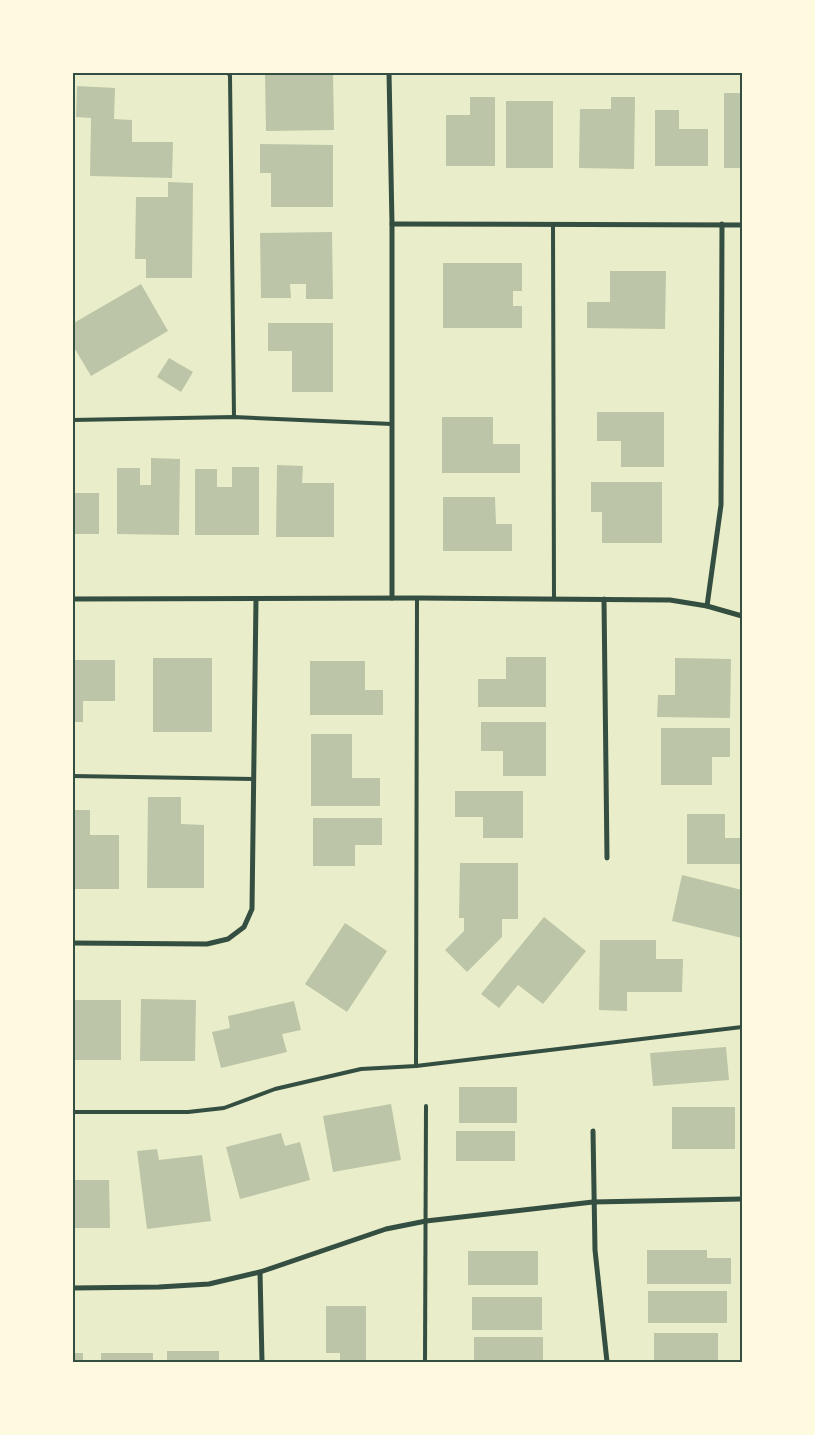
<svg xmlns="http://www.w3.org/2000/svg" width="815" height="1435" font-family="'Golos Text',sans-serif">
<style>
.building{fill:#bcc5a7}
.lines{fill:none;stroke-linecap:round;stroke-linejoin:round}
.service{stroke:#344e41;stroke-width:4}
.minor{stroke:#344e41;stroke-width:5}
.neatline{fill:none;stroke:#344e41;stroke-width:2}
</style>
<rect width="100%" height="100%" fill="#e9edc9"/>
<g class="building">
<path d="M 265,72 L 333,72 L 334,130 L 266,131 Z"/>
<path d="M 77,86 L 115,88 L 114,119 L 132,120 L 132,142 L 173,142 L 172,178 L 90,176 L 91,118 L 76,117 Z"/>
<rect x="724" y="93" width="18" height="75"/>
<path d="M 470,97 L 495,97 L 495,166 L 446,166 L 446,115 L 470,115 Z"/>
<path d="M 611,97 L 635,97 L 634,169 L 579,168 L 580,109 L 611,109 Z"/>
<rect x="506" y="101" width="47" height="67"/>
<path d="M 655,110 L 679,110 L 679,129 L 708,129 L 708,166 L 655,166 Z"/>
<path d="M 260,144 L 333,145 L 333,207 L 271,207 L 271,173 L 260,173 Z"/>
<path d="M 168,182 L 193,183 L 192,278 L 146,278 L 146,259 L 135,259 L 136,197 L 168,197 Z"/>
<path d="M 332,232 L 333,299 L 306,299 L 306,284 L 290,284 L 291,298 L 261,298 L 260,233 Z"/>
<path d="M 443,263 L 522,263 L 522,291 L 513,291 L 513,306 L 522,306 L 522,328 L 443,328 Z"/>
<path d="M 610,271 L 666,271 L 665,329 L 587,328 L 587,302 L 610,302 Z"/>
<path d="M 141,284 L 168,331 L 91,376 L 72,344 L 72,324 Z"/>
<path d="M 268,323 L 333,323 L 333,392 L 292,392 L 292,351 L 268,351 Z"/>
<path d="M 169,358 L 193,372 L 181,392 L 157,377 Z"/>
<path d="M 597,412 L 664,412 L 664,467 L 621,467 L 621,441 L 597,441 Z"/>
<path d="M 442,417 L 493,417 L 493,444 L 520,444 L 520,473 L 442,473 Z"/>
<path d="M 151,458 L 180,459 L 179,535 L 117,534 L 117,468 L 140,468 L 140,485 L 151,485 Z"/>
<path d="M 277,465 L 303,466 L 302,483 L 334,483 L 334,537 L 276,537 Z"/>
<path d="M 232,467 L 259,467 L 259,535 L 195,535 L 195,469 L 217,469 L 217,487 L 232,487 Z"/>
<path d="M 591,482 L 662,482 L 662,543 L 602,543 L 602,512 L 591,512 Z"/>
<rect x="72" y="493" width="27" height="41"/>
<path d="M 443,497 L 495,497 L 496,524 L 512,524 L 512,551 L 443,551 Z"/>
<path d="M 506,657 L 546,657 L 546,707 L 478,707 L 478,679 L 506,679 Z"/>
<rect x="153" y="658" width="59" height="74"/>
<path d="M 675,658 L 731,659 L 730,718 L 657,717 L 658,695 L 675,695 Z"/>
<path d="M 72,660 L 115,660 L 115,701 L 83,701 L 83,722 L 72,722 Z"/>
<path d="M 310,661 L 365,661 L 365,690 L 383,690 L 383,715 L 310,715 Z"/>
<path d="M 481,722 L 546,722 L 546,776 L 503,776 L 503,751 L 481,751 Z"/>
<path d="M 661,728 L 730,728 L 730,757 L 712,757 L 712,785 L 661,785 Z"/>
<path d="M 311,734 L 352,734 L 352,778 L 380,778 L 380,806 L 311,806 Z"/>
<path d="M 455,791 L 523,791 L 523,838 L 483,838 L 483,817 L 455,817 Z"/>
<path d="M 148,797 L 181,797 L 181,824 L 204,825 L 204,888 L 147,888 Z"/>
<path d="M 72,810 L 90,810 L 90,835 L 119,835 L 119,889 L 72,889 Z"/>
<path d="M 687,814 L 725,814 L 725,838 L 742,838 L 742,864 L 687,864 Z"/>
<path d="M 313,818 L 382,818 L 382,845 L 355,845 L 355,866 L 313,866 Z"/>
<path d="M 460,863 L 518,863 L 518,919 L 502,919 L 502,937 L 467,972 L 445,950 L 464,931 L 464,918 L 459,918 Z"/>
<path d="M 682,875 L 742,890 L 742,938 L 672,921 Z"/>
<path d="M 544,917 L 586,951 L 543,1004 L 518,985 L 499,1008 L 481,994 Z"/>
<path d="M 345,923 L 387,951 L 347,1012 L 305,984 Z"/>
<path d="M 600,940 L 656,940 L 656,959 L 683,959 L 682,992 L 627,992 L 627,1011 L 599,1010 Z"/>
<path d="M 141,999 L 196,1000 L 195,1061 L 140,1061 Z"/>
<rect x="72" y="1000" width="49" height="60"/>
<path d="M 294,1001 L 301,1030 L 282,1034 L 287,1052 L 221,1068 L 212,1032 L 230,1028 L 228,1016 Z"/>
<path d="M 726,1047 L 729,1080 L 653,1086 L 650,1053 Z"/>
<rect x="459" y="1087" width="58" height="36"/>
<path d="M 391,1104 L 401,1160 L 333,1172 L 323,1116 Z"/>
<rect x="672" y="1107" width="63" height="42"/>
<rect x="456" y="1131" width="59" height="30"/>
<path d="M 281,1133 L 285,1146 L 300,1142 L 310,1180 L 240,1199 L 226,1147 Z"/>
<path d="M 157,1149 L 159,1160 L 202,1155 L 211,1221 L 147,1229 L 137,1151 Z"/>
<path d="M 72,1180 L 109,1180 L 110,1228 L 72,1228 Z"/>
<path d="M 647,1250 L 707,1250 L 707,1258 L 731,1258 L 731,1284 L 647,1284 Z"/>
<rect x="468" y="1251" width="70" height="34"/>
<rect x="648" y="1291" width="79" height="32"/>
<rect x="472" y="1297" width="70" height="33"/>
<path d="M 326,1306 L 366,1306 L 366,1362 L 340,1362 L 340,1353 L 326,1353 Z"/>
<rect x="654" y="1333" width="64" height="29"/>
<rect x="474" y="1337" width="69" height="25"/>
<rect x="167" y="1351" width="52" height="11"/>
<rect x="72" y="1353" width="11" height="9"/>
<rect x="101" y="1353" width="52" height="9"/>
</g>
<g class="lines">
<g class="service">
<path d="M 228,72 L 230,76 L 234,417"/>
<path d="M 553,224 L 554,599"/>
<path d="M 72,420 L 234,417 L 392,424"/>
<path d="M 72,776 L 254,779"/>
<path d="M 416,1066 L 417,598"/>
<path d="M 72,1112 L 188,1112 L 224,1108 L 275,1089 L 361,1069 L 416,1066 L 742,1027"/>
<path d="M 425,1362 L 426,1106"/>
</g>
<g class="minor">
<path d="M 389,72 L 392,224 L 392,598"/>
<path d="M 392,224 L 742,225"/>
<path d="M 72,599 L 417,598 L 670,600 L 707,606 L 742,616"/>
<path d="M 604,599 L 607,858"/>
<path d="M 707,606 L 721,505 L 722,224"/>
<path d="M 72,943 L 207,944 L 228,939 L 244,927 L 252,909 L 256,599"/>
<path d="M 593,1131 L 595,1250 L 607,1362"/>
<path d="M 260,1272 L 262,1362"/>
<path d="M 72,1288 L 159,1287 L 209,1284 L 260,1272 L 386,1229 L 426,1221 L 593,1202 L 742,1199"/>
</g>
</g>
<rect width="815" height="1435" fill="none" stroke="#fefae0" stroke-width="148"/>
<rect x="74" y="74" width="667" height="1287" class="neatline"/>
</svg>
